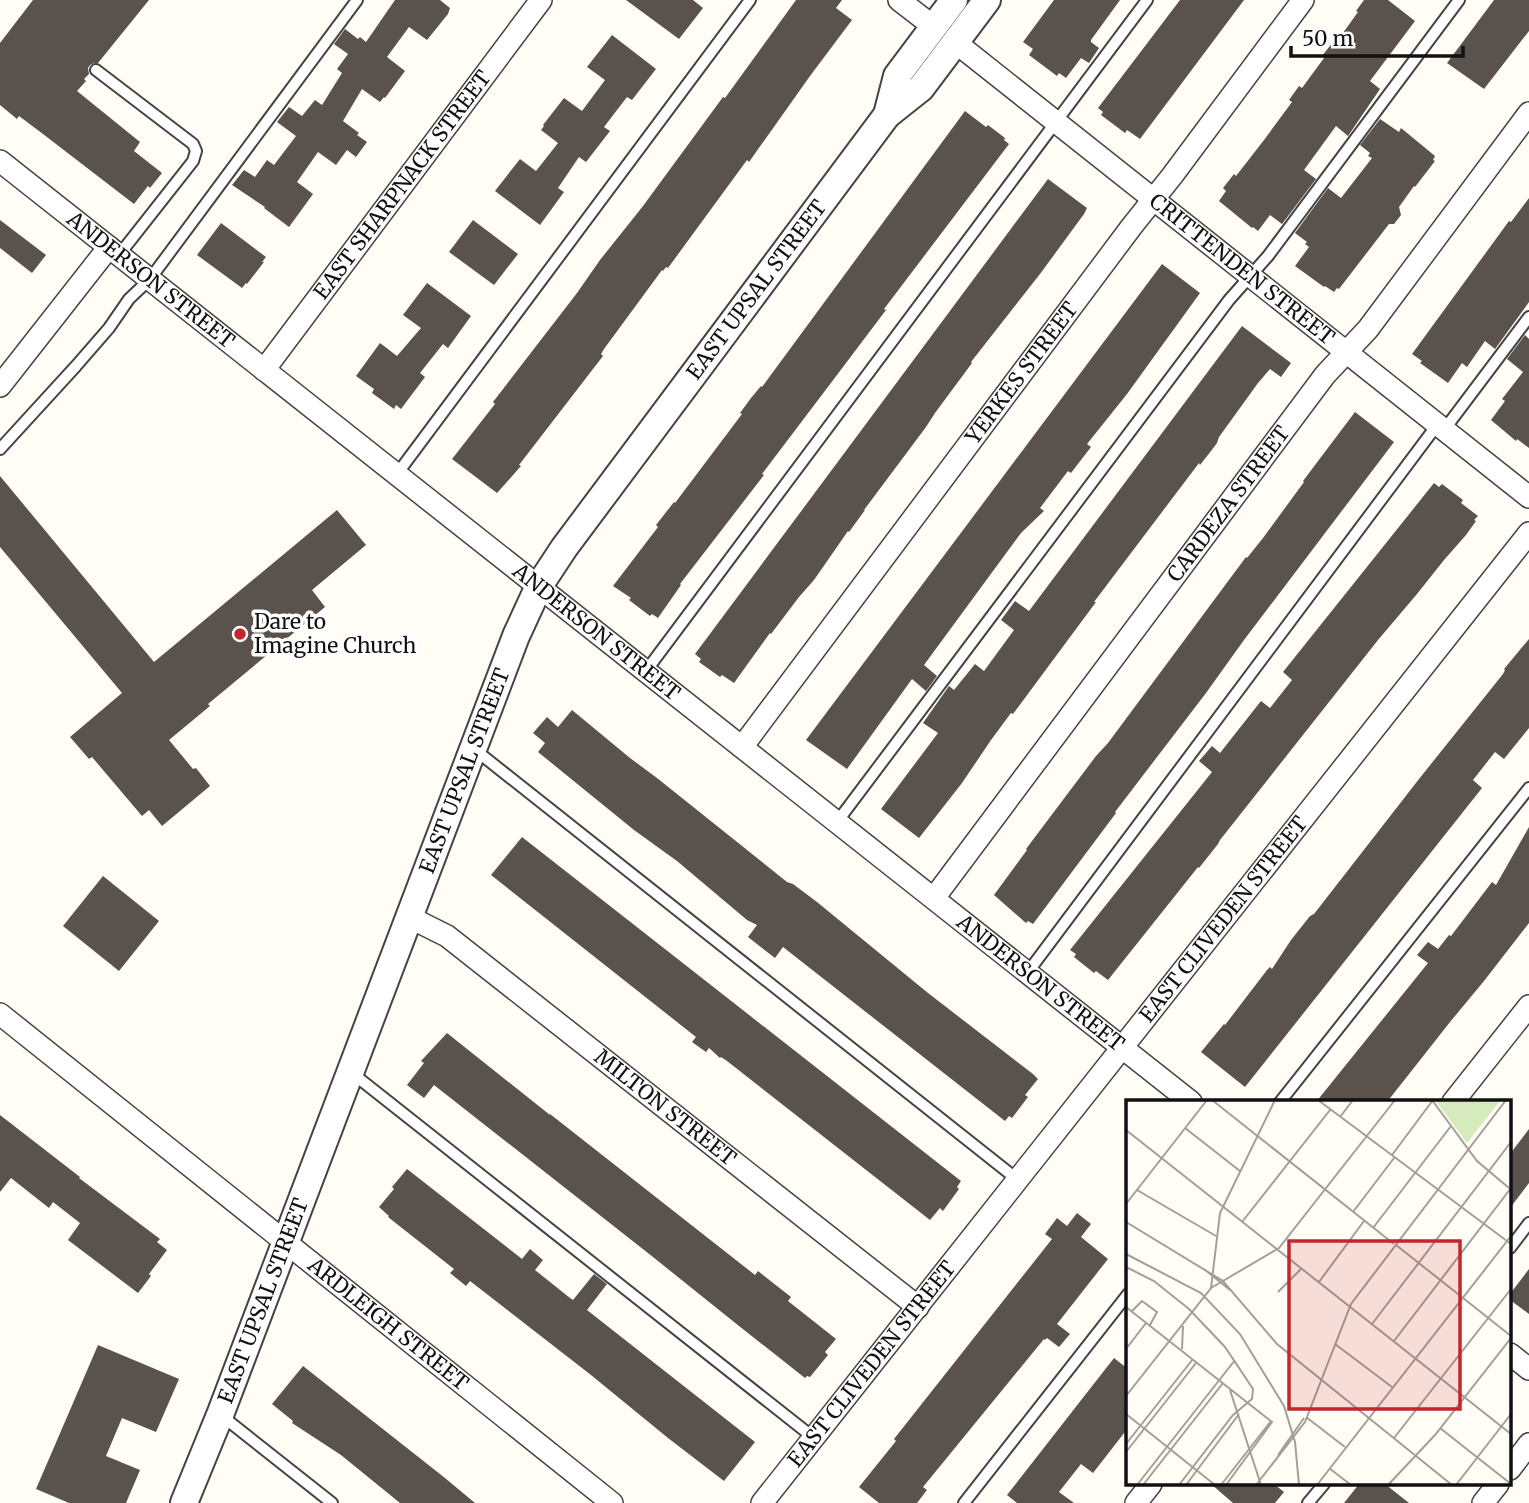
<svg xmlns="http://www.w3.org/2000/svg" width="1529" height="1503" font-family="Merriweather,serif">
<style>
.building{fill:#5a524d}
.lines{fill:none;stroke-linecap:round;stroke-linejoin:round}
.service-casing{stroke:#444;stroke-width:14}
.minor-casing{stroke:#444;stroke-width:24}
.tertiary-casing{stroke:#444;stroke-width:30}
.service{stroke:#fff;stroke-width:10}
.minor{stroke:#fff;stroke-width:21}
.tertiary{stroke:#fff;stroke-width:26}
.poi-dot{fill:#c4262e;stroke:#fff;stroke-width:2.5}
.labels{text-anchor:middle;stroke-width:7;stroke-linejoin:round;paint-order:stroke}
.street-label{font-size:21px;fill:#111;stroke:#fff}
.poi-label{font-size:21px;fill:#111;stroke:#fff;text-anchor:start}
.inset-road{fill:none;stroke:#a09f9a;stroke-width:2}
.view{fill:#c4262e;fill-opacity:0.15;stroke:#c4262e;stroke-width:3.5}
.inset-edge{fill:none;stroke:#111;stroke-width:3.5}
</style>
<rect width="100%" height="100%" fill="#fffdf5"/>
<g class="building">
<path d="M 33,0 L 149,0 L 98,63 L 94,63 L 90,65 L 88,68 L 89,74 L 84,79 L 86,81 L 77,91 L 140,142 L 134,151 L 162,173 L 150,188 L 148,186 L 134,204 L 43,134 L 19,116 L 17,119 L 0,105 L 0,43 Z"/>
<path d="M 395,0 L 440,0 L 450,8 L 448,14 L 427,40 L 409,27 L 387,57 L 405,71 L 385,98 L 384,97 L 380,102 L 362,89 L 343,121 L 359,133 L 357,135 L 367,142 L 356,157 L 347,150 L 336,165 L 318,152 L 297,182 L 313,194 L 289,227 L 264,208 L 265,207 L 232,185 L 244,170 L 255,177 L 267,160 L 274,165 L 296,136 L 277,122 L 289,107 L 302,116 L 315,100 L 322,105 L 342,73 L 337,69 L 348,54 L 334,44 L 345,29 L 358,39 L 360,37 L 366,42 Z"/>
<path d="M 626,0 L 693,0 L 703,8 L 679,39 Z"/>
<path d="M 796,0 L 842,0 L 836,8 L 852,20 L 810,76 L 749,162 L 747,160 L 668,268 L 666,267 L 663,271 L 662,270 L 604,349 L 601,354 L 603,356 L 519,465 L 521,466 L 497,493 L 452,459 L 495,404 L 493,402 L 577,293 L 600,260 L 643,206 L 723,97 L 725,98 Z"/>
<path d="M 1054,0 L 1120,0 L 1091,40 L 1091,42 L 1099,48 L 1089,63 L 1081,58 L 1066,78 L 1059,73 L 1057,76 L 1029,55 L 1033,49 L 1023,42 Z"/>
<path d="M 1180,0 L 1244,0 L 1140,139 L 1127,130 L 1125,133 L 1101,115 L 1103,112 L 1098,108 Z"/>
<path d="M 1364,0 L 1388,0 L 1415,21 L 1370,81 L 1380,89 L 1348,136 L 1336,126 L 1304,170 L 1316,179 L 1282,224 L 1270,215 L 1258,231 L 1253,227 L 1252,228 L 1219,201 L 1226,191 L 1223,188 L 1234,174 L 1236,176 L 1264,140 L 1292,102 L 1289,100 L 1299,86 L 1302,88 L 1324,58 L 1322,56 L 1333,42 L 1335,44 L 1358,12 L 1356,11 Z"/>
<path d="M 1494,0 L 1529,0 L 1529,31 L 1484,89 L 1447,63 Z"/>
<path d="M 612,35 L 656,69 L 632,100 L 627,97 L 604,127 L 610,131 L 586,162 L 579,157 L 558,188 L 564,192 L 540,225 L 495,191 L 520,159 L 536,171 L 558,143 L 541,130 L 544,126 L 543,125 L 564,98 L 582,111 L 605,80 L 587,67 Z"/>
<path d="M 965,111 L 986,127 L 988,125 L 1005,138 L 1004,140 L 1009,144 L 884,309 L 886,310 L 846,363 L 762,474 L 764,475 L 680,584 L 681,585 L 658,618 L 652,614 L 650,616 L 629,600 L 631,598 L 613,586 L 658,527 L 656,525 L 674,502 L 675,503 L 742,414 L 740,413 L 751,398 L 761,386 L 762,387 Z"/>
<path d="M 1380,119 L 1399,132 L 1401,128 L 1435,156 L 1433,160 L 1435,161 L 1415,187 L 1414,186 L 1399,207 L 1401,215 L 1394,224 L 1389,224 L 1339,289 L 1337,288 L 1334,292 L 1325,286 L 1324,287 L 1295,266 L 1309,247 L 1305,244 L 1307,242 L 1295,233 L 1328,188 L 1341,198 L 1372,158 L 1368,156 L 1370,153 L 1360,145 Z"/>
<path d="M 1048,179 L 1087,208 L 1084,214 L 1040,274 L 971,362 L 972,363 L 935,413 L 926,427 L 864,510 L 865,510 L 849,532 L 848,531 L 814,580 L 799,597 L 771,634 L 770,633 L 734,683 L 722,675 L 720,677 L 699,662 L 701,659 L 695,654 Z"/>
<path d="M 1529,198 L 1529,302 L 1495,349 L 1485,341 L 1467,367 L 1462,363 L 1448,383 L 1420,363 L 1422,361 L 1412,354 L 1509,221 L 1511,222 Z"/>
<path d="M 0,220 L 46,255 L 32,273 L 0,248 Z"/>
<path d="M 473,220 L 518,254 L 494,285 L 449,252 Z"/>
<path d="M 221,223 L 266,257 L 262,262 L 264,262 L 247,284 L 246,283 L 242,288 L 197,255 Z"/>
<path d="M 1162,264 L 1200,293 L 1127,394 L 1087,444 L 1091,447 L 1071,473 L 1068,471 L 1040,508 L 1044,511 L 1021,533 L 924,665 L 937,676 L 926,691 L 912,679 L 847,769 L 806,740 Z"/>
<path d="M 427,283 L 471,316 L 448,348 L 443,344 L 420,373 L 425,377 L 401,409 L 396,405 L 394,409 L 372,393 L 374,389 L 356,376 L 380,343 L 397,356 L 421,328 L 403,315 Z"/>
<path d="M 1242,326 L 1291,363 L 1281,377 L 1270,369 L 1258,383 L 1219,437 L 1217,443 L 1211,451 L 1200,465 L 1199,463 L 1094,602 L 1096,602 L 1013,714 L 1011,713 L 991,740 L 962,783 L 919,838 L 881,809 L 938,733 L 923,723 L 949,686 L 954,690 L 975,664 L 984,671 L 1014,630 L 1001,620 L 1015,601 L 1029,611 Z"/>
<path d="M 1525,335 L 1529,339 L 1529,448 L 1517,439 L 1516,441 L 1491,420 L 1505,401 L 1502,399 L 1523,372 L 1507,359 Z"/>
<path d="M 1355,412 L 1394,442 L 1244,640 L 1206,693 L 1115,812 L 1116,813 L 1033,924 L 1028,921 L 1026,923 L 994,895 L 1027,850 L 1026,849 L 1096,756 L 1108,743 L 1246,557 L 1247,558 L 1263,538 L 1304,482 L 1303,481 Z"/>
<path d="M 0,476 L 154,662 L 337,510 L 366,545 L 312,590 L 325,607 L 208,704 L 210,706 L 169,740 L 193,769 L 196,768 L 210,786 L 162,826 L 149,810 L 142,816 L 92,757 L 89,759 L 70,737 L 122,693 L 0,547 Z"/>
<path d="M 1434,483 L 1439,487 L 1442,484 L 1463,500 L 1461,503 L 1478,516 L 1474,520 L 1476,521 L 1466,535 L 1444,560 L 1417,594 L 1378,640 L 1220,840 L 1218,844 L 1199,868 L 1198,867 L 1108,980 L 1096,971 L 1094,973 L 1074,957 L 1076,954 L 1070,950 L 1212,772 L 1199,761 L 1212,746 L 1220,753 L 1261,701 L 1270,708 L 1292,680 L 1283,672 Z"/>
<path d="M 1529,639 L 1529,728 L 1504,759 L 1495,752 L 1473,780 L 1482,788 L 1245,1087 L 1201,1052 L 1224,1024 L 1225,1025 L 1267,970 L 1270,967 L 1272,969 L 1291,940 L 1310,916 L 1314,914 L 1419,779 L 1503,674 L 1505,670 L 1504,669 Z"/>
<path d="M 572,710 L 630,758 L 657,778 L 787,882 L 793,884 L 817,902 L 928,993 L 1033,1074 L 1038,1079 L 1025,1095 L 1028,1097 L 1012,1118 L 1009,1116 L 1005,1121 L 783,947 L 775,958 L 748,937 L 757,925 L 747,920 L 677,861 L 634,830 L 538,752 L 545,743 L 533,733 L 547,717 L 558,727 Z"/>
<path d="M 1529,827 L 1529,923 L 1484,981 L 1450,1022 L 1387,1102 L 1316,1102 L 1428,963 L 1417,955 L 1428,942 L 1438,949 L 1449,935 L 1451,936 L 1492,882 L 1496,885 Z"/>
<path d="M 522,837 L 961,1181 L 957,1187 L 959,1189 L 943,1211 L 940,1208 L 930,1220 L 727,1061 L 721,1057 L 720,1058 L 709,1048 L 706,1052 L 692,1042 L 696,1037 L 491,875 Z"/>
<path d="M 103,876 L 159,921 L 119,971 L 63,926 Z"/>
<path d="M 447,1033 L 550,1115 L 550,1114 L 755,1275 L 758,1271 L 791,1297 L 788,1301 L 836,1339 L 825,1352 L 828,1355 L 810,1377 L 807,1376 L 805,1378 L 739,1326 L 653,1257 L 434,1085 L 424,1098 L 407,1085 L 424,1063 L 421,1061 Z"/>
<path d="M 0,1115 L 80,1177 L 79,1178 L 160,1239 L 157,1242 L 167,1250 L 149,1274 L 151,1276 L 138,1293 L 68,1240 L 80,1223 L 53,1202 L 49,1208 L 11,1178 L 0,1192 Z"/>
<path d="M 1529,1129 L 1529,1183 L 1510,1208 L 1510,1154 Z"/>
<path d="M 407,1169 L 522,1259 L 530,1249 L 543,1260 L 535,1270 L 570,1298 L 573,1300 L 594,1274 L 607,1284 L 587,1310 L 755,1442 L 724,1481 L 668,1438 L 591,1375 L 470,1281 L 466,1286 L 450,1273 L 454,1269 L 388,1217 L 389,1216 L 379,1207 L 394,1189 L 392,1187 Z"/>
<path d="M 1077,1213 L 1091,1224 L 1081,1237 L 1108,1259 L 1057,1324 L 1070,1334 L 1059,1347 L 1047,1338 L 1045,1340 L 1044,1339 L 923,1487 L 927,1490 L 917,1503 L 879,1503 L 859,1487 L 896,1441 L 894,1439 L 1052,1239 L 1045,1234 L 1057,1218 L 1067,1226 Z"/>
<path d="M 1529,1269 L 1529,1314 L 1510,1300 L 1510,1294 Z"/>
<path d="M 98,1345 L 179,1379 L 156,1432 L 122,1418 L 106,1456 L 140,1470 L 126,1503 L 69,1503 L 36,1489 Z"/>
<path d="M 1114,1358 L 1128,1369 L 1128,1428 L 1093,1473 L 1081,1464 L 1059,1492 L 1074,1503 L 1017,1503 L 1007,1495 Z"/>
<path d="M 303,1366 L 445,1478 L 475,1503 L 400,1503 L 341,1455 L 292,1423 L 293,1421 L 272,1404 Z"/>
<path d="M 1211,1484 L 1274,1484 L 1284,1492 L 1275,1503 L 1233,1503 Z"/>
<path d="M 1359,1484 L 1385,1484 L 1409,1503 L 1344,1503 Z"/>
</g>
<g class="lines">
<g class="service-casing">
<g id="service">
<path d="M 96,70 L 193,144 L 196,151 L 193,161 L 119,255"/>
<path d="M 1444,430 L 1529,317"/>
<path d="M 0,449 L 76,366 L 109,328 L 129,299 L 150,279 L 357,0"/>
<path d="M 397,474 L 750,0"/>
<path d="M 646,671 L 1147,0"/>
<path d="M 474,749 L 1018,1180"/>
<path d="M 837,822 L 1229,300 L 1268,256 L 1459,0"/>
<path d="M 1028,972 L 1437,425"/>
<path d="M 352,1073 L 814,1438"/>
<path d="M 1280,1102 L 1529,788"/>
<path d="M 1510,1248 L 1529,1223"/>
<path d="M 222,1416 L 332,1503"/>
<path d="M 964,1503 L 1128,1294"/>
<path d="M 1308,1503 L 1324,1484"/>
</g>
</g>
<g class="minor-casing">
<g id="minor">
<path d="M 899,0 L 934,27"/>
<path id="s1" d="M 955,42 L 1529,497"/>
<path id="s2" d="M 0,161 L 1191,1102"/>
<path id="s3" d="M 264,370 L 541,0"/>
<path d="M 0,386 L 109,247"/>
<path id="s4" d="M 742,747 L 1132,226 L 1172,176 L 1303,0"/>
<path id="s5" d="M 934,898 L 1325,375 L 1368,329 L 1529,113"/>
<path id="s6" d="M 409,917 L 447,936 L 918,1307"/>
<path id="s7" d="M 0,1014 L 612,1503"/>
<path d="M 1453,1102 L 1529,1006"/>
<path d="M 1510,1354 L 1529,1369"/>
<path d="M 1510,1469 L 1529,1444"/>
<path id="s8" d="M 762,1503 L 1529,533"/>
<path d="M 1136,1503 L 1151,1484"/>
<path d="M 1483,1503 L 1498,1484"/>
</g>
</g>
<g class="tertiary-casing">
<g id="tertiary">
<path d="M 887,115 L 897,76 L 954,0"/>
<path id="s9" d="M 184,1503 L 220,1415 L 516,636 L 539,586 L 564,548 L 887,115 L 921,88 L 987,0"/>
</g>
</g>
<use href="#service" class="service"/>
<use href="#minor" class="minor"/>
<use href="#tertiary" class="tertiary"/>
</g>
<circle class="poi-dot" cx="240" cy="634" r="7"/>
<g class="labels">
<g class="street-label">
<text dy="7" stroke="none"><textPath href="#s3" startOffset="231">EAST SHARPNACK STREET</textPath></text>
<text dy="7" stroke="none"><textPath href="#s1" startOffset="366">CRITTENDEN STREET</textPath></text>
<text dy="7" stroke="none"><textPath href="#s2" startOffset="192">ANDERSON STREET</textPath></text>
<text dy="7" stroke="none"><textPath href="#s9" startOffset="1351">EAST UPSAL STREET</textPath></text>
<text dy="7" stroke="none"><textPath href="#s4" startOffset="467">YERKES STREET</textPath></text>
<text dy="7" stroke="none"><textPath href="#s5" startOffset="492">CARDEZA STREET</textPath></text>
<text dy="7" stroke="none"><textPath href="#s2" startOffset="760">ANDERSON STREET</textPath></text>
<text dy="7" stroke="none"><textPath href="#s9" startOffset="784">EAST UPSAL STREET</textPath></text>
<text dy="7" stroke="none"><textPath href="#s8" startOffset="744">EAST CLIVEDEN STREET</textPath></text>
<text dy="7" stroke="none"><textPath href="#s2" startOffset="1326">ANDERSON STREET</textPath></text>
<text dy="7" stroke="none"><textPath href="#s6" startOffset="320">MILTON STREET</textPath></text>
<text dy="7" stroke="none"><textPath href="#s9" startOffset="217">EAST UPSAL STREET</textPath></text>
<text dy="7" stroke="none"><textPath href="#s7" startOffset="497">ARDLEIGH STREET</textPath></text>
<text dy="7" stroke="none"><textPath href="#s8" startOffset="177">EAST CLIVEDEN STREET</textPath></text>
</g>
<g class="poi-label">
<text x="254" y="629">Dare to<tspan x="254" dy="24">Imagine Church</tspan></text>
</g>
</g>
<g transform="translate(1126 1100)">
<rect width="385" height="385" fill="#fffdf5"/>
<path d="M 309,0 L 375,0 L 341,43 Z" fill="#d5ebbd"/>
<path class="inset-road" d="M 86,0 L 268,144M 192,0 L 385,144M 306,0 L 351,61 L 383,88M 214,17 L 227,0M 59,28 L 114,71M 0,30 L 385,334M 266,55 L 307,0M 11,90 L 90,136M 0,104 L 81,0M 227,112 L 268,58M 0,122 L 97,181 L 151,244 L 326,385M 116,122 L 204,10M 247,128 L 325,26M 270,145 L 385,236M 0,154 L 75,193 L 114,234 L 158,306 L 169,342 L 173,385M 0,167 L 28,181 L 63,209 L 99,247 L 127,289 L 126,299 L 107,315 L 53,385M 78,169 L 104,190M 193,182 L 238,121M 85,188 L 153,148 L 269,0M 152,192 L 175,169M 0,207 L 146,322 L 100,385M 6,211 L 16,201 L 31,212 L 24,225M 246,224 L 385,42M 268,241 L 385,88M 209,244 L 266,287M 0,249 L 20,223M 56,249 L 57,226M 104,290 L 135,385M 0,296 L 85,188 L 94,113 L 149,0M 0,314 L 89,385M 180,317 L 219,347M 314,328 L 385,384M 268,338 L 385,189M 0,344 L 67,259M 0,352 L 70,263M 152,355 L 178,318M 203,368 L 225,385M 11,385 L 109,260M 17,385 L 97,283M 60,385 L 113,314M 95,385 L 145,321M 130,385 L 179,322 L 225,204 L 380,0M 191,385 L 385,136M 262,385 L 309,335 L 385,238M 330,385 L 385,314"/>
<path class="view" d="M 163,141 L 334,141 L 334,309 L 163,309 Z"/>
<rect width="385" height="385" class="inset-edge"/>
</g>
<path d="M1291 46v10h172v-10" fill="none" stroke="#111111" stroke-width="3.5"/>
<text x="1302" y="46" font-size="21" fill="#111111" stroke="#ffffff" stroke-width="5" paint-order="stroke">50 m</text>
</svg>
